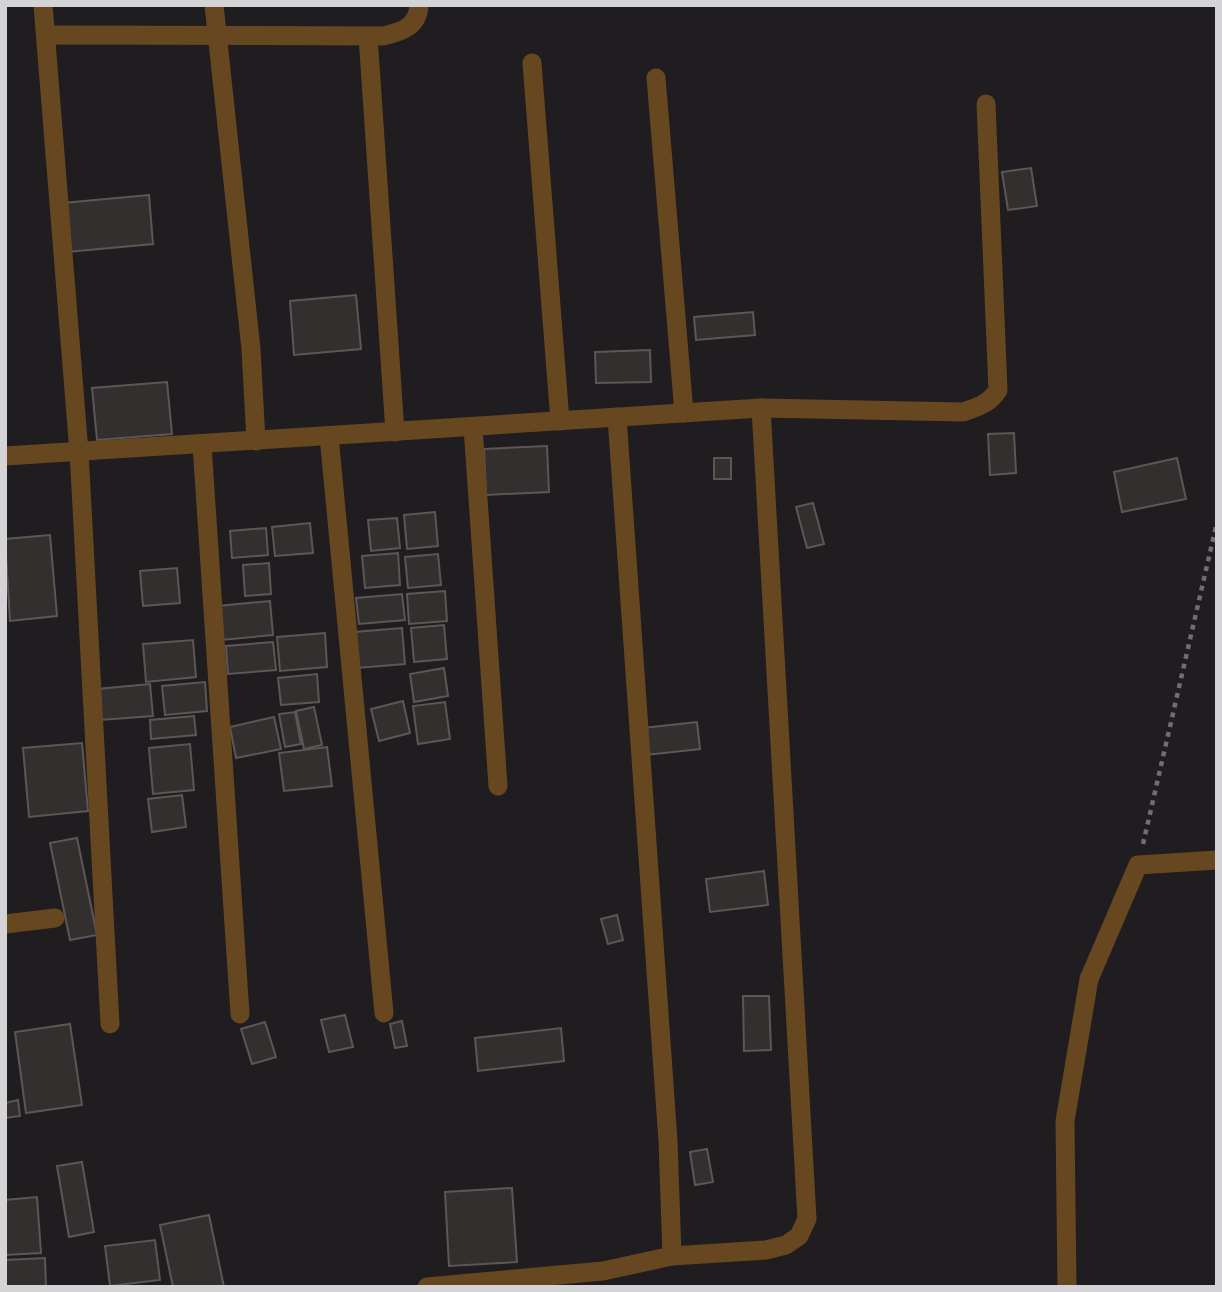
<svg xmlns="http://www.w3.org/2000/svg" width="1222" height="1292" font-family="'Noto Sans',sans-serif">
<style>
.building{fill:#332f2e;stroke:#5c5755;stroke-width:2}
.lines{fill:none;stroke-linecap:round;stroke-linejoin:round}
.path{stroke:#706e71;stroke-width:4.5;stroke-dasharray:5 5;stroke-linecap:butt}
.minor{stroke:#674720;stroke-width:19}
</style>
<rect width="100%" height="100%" fill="#1f1d20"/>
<g class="building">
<path d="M 1031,168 L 1037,206 L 1008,210 L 1002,172 Z"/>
<path d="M 149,195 L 153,244 L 67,252 L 63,203 Z"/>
<path d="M 356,295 L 361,349 L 294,355 L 290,301 Z"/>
<path d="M 753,312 L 755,335 L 696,340 L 694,317 Z"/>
<path d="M 650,350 L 651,382 L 596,383 L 595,352 Z"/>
<path d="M 167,382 L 172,434 L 97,440 L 92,388 Z"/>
<path d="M 1014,433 L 1016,473 L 990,475 L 988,434 Z"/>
<path d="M 547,446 L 549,492 L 486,495 L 484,449 Z"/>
<rect x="714" y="458" width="17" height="21"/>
<path d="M 1177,458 L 1186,499 L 1122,512 L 1114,472 Z"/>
<path d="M 813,503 L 824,544 L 807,548 L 796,507 Z"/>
<path d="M 435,512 L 438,546 L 407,549 L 404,515 Z"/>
<path d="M 397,518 L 400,548 L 371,551 L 368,520 Z"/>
<path d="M 310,523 L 313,553 L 275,556 L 272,527 Z"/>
<path d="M 266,528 L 268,555 L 232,558 L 230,531 Z"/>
<path d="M 50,535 L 57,616 L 10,621 L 5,539 Z"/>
<path d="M 398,553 L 400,585 L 365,588 L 362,556 Z"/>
<path d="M 438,554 L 441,585 L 408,588 L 405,557 Z"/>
<path d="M 269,563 L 271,594 L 245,596 L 243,565 Z"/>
<path d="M 177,568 L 180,603 L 143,606 L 140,571 Z"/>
<path d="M 445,591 L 447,621 L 409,624 L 407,594 Z"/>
<path d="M 402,594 L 405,620 L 359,624 L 356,598 Z"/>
<path d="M 270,601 L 273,635 L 221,640 L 218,606 Z"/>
<path d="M 444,625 L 447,659 L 414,662 L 411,628 Z"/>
<path d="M 402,628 L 405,664 L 357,668 L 354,632 Z"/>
<path d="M 325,633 L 327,667 L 280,671 L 277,637 Z"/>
<path d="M 193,640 L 196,677 L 146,682 L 143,644 Z"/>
<path d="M 273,642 L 276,670 L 228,674 L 226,646 Z"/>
<path d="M 444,668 L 448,696 L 414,702 L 410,674 Z"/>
<path d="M 317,674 L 319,702 L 281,705 L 278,678 Z"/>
<path d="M 205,682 L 207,711 L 165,715 L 162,686 Z"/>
<path d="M 150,684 L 153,716 L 100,720 L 97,689 Z"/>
<path d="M 403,701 L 410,733 L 379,741 L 371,709 Z"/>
<path d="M 445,702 L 450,739 L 418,744 L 413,706 Z"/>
<path d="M 314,707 L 322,745 L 304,749 L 296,711 Z"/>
<path d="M 295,712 L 301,744 L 285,747 L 279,714 Z"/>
<path d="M 194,716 L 196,735 L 151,739 L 150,720 Z"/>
<path d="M 274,717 L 281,749 L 236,758 L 230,727 Z"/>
<path d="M 697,722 L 700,749 L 646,755 L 643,728 Z"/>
<path d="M 82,743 L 88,811 L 29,817 L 23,748 Z"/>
<path d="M 190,744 L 194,790 L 153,794 L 149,748 Z"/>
<path d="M 327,747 L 332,786 L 284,791 L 279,753 Z"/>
<path d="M 182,795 L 186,827 L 152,832 L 148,799 Z"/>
<path d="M 77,838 L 97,935 L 70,940 L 50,843 Z"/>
<path d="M 764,871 L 768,905 L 710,912 L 706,879 Z"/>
<path d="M 617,915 L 623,940 L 608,944 L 601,919 Z"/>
<path d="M 743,996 L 769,996 L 771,1050 L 744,1051 Z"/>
<path d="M 345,1015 L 353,1047 L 329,1052 L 321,1020 Z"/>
<path d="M 402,1021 L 407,1046 L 395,1048 L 390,1024 Z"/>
<path d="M 265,1022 L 276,1057 L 252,1064 L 241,1029 Z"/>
<path d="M 70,1024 L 82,1105 L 26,1113 L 15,1032 Z"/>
<path d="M 561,1028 L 564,1061 L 478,1071 L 475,1038 Z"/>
<path d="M 18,1100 L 20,1116 L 5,1118 L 5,1103 Z"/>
<path d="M 707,1149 L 713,1182 L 695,1185 L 690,1152 Z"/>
<path d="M 82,1162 L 94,1232 L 69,1237 L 57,1166 Z"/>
<path d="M 512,1188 L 517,1262 L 449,1266 L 445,1192 Z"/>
<path d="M 37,1197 L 41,1253 L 5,1255 L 5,1200 Z"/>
<path d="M 209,1215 L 224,1287 L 173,1287 L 160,1225 Z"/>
<path d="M 155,1240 L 160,1280 L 110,1286 L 105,1246 Z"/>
<path d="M 45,1258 L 46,1287 L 5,1287 L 5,1260 Z"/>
</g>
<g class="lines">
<path class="path" d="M 1143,844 L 1217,522"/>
<g class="minor">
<path d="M 43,5 L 79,452 L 110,1024"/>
<path d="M 214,5 L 251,349 L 256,441"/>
<path d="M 47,35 L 383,36 C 401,32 418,27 419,5"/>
<path d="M 368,36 L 395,432"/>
<path d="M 532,63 L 560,421"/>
<path d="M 656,78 L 684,413"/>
<path d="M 617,417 L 668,1141 L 672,1256"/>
<path d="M 473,427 L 498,786"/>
<path d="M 329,436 L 384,1013"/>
<path d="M 202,445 L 240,1014"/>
<path d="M 5,456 L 761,408 L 963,412 C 978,407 989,404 998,390 L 986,104"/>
<path d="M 5,924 L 55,918"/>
<path d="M 427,1287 L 603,1271 L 672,1256 L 766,1250 L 786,1245 L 799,1236 L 807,1219 L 761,408"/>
<path d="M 1067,1287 L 1065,1121 L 1089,979 L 1138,865 L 1217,860"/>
</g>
</g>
<rect width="1222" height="1292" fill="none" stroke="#d4d3d5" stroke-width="14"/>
</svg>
